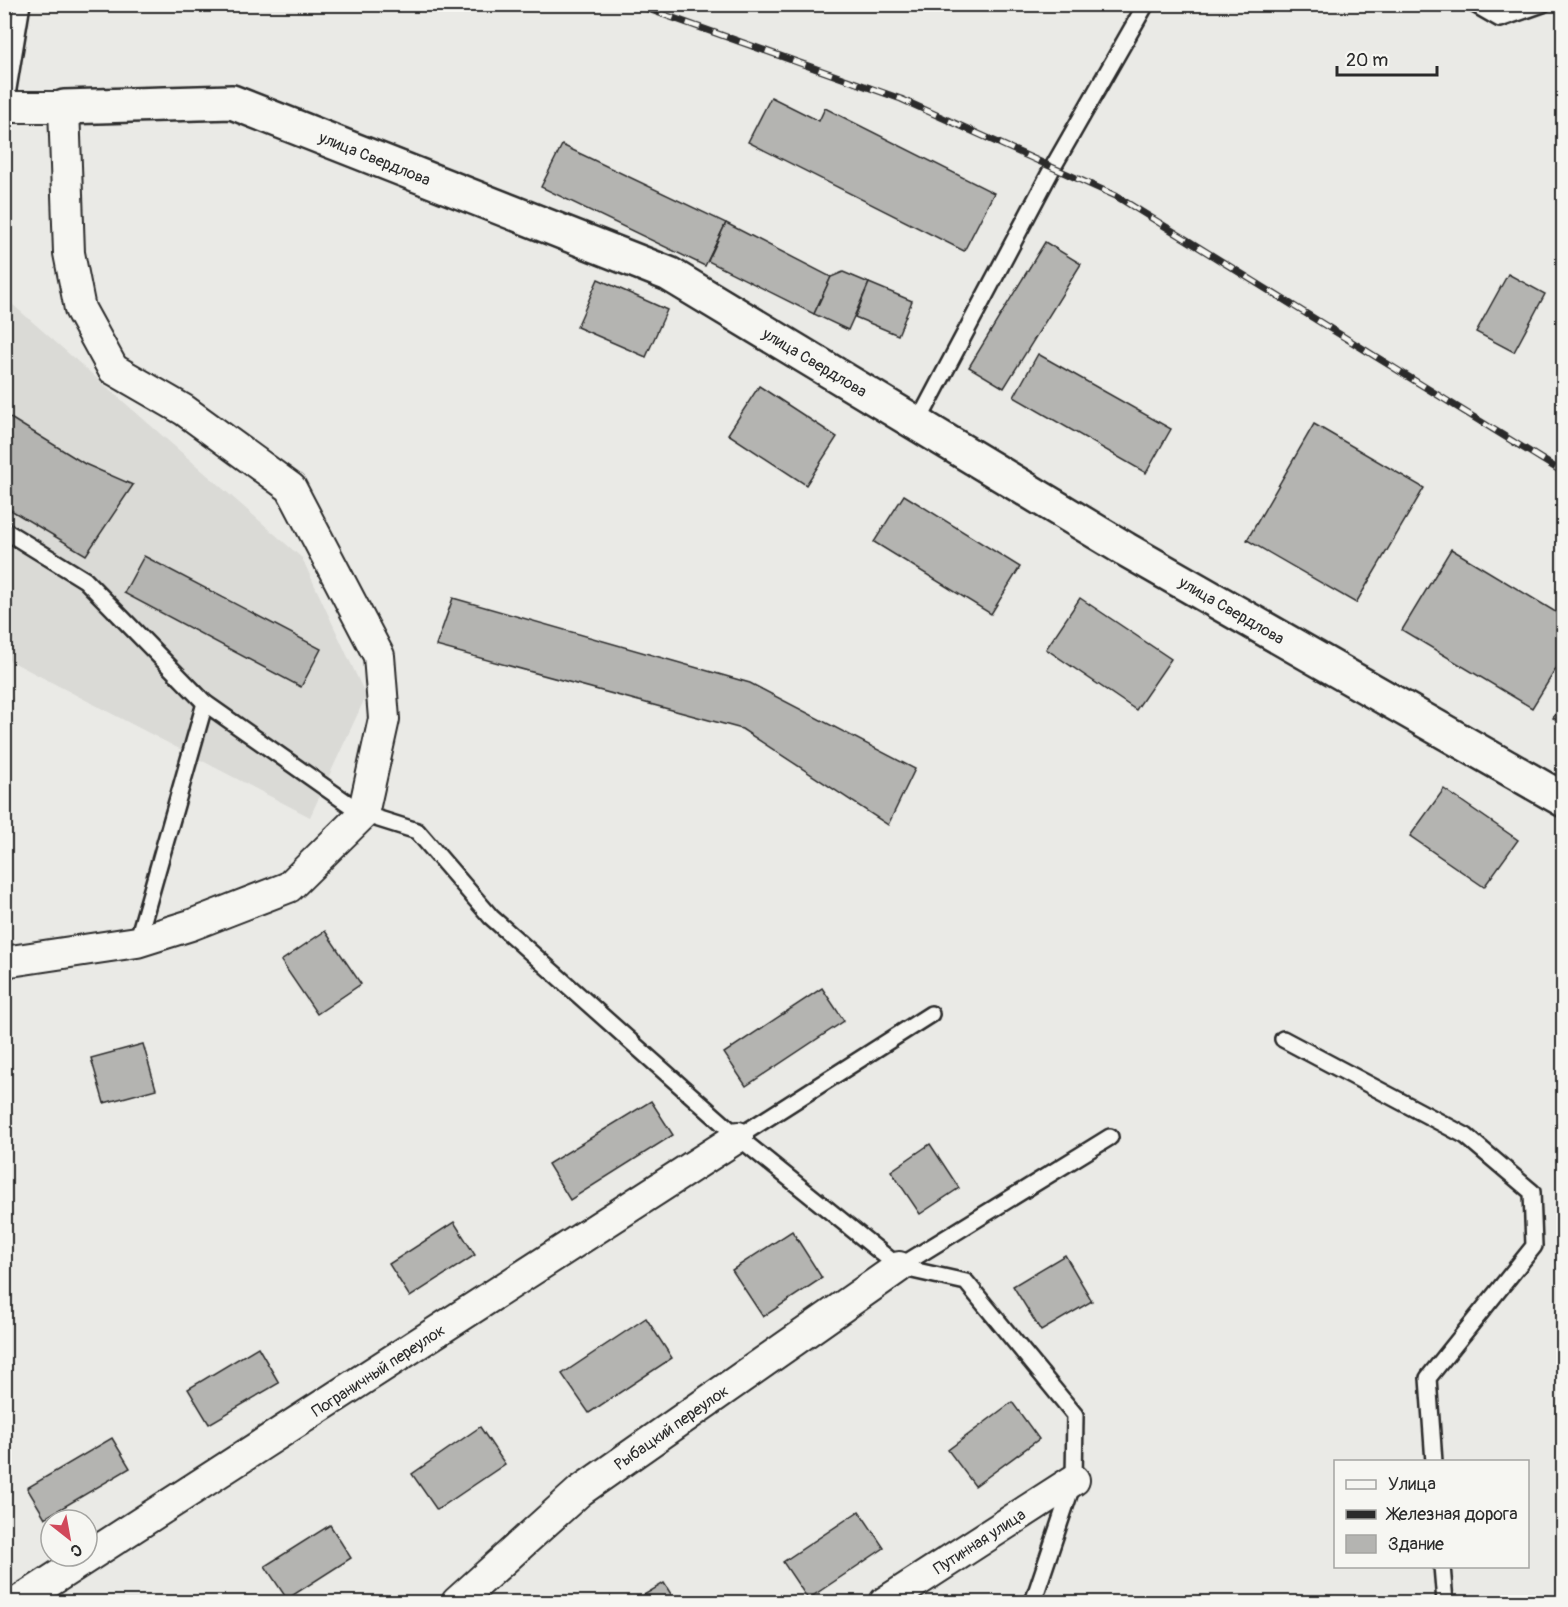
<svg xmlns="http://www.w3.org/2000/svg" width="1568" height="1607" font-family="Pangolin,sans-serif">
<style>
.built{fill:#dadad6}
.building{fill:#b4b4b1;stroke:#2b2b2b;stroke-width:1.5}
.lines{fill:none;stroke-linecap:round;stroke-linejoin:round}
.service-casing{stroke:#2b2b2b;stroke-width:20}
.minor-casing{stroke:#2b2b2b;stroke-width:34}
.tertiary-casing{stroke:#2b2b2b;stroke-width:38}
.service{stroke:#f6f6f2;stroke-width:15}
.minor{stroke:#f6f6f2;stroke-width:30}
.tertiary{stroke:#f6f6f2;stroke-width:33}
.rail-casing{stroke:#2b2b2b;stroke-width:7}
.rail{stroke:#f6f6f2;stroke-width:4.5;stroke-dasharray:14;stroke-linecap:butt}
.labels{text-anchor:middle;stroke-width:5;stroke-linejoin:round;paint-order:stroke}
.street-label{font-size:16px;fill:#2b2b2b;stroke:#f6f6f2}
</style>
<rect width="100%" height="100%" fill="#eaeae6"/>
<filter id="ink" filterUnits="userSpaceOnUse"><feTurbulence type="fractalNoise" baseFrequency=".0167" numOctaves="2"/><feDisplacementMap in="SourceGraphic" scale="12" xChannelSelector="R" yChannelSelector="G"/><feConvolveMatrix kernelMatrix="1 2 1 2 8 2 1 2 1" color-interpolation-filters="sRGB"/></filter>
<g filter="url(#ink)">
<path class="built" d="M 4,297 L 302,558 L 366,696 L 310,817 L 5,658 Z"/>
<g class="building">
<path d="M 771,97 L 819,121 L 825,108 L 994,193 L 964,251 L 748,142 Z"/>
<path d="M 562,145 L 726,223 L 705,266 L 541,187 Z"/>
<path d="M 726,223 L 831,277 L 814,314 L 708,261 Z"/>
<path d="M 1045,242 L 1081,264 L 1004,388 L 969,367 Z"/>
<path d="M 843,272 L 869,283 L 848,330 L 814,314 L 831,277 Z"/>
<path d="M 1508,274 L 1545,294 L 1514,352 L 1476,332 Z"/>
<path d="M 598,279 L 667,310 L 646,357 L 577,327 Z"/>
<path d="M 869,283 L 912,301 L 898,335 L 855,317 Z"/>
<path d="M 1038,354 L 1171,429 L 1146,473 L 1014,397 Z"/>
<path d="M 759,386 L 837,437 L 806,485 L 728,434 Z"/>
<path d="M 4,414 L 85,464 L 133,485 L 86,555 L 4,506 Z"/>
<path d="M 1314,424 L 1424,488 L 1356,603 L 1247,540 Z"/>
<path d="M 904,495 L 1020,567 L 991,614 L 874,542 Z"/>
<path d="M 1451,549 L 1564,617 L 1564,656 L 1532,708 L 1402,630 Z"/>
<path d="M 144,556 L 321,649 L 301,687 L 124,593 Z"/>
<path d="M 453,598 L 750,683 L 915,769 L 888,825 L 742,729 L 436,646 Z"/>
<path d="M 1080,598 L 1171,659 L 1136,710 L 1046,649 Z"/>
<path d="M 1564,701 L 1564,724 L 1553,718 Z"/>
<path d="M 1444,789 L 1518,840 L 1484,887 L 1410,836 Z"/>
<path d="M 325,931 L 361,984 L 317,1014 L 281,961 Z"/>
<path d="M 822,988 L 844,1021 L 746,1086 L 724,1053 Z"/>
<path d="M 143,1044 L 156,1089 L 104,1103 L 91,1058 Z"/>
<path d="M 651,1101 L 673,1135 L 570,1200 L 548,1164 Z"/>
<path d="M 930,1144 L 959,1188 L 920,1214 L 891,1171 Z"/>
<path d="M 454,1222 L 475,1255 L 410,1297 L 389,1264 Z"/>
<path d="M 792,1231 L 822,1278 L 763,1317 L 732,1270 Z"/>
<path d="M 1065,1255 L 1092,1301 L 1041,1331 L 1013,1286 Z"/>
<path d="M 646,1318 L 672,1358 L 589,1413 L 562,1374 Z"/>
<path d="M 258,1347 L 279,1383 L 209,1424 L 188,1389 Z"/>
<path d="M 1012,1402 L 1039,1439 L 975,1486 L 948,1450 Z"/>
<path d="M 480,1427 L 505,1464 L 437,1510 L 412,1474 Z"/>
<path d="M 112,1438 L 130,1468 L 45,1518 L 27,1488 Z"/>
<path d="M 859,1511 L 884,1548 L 808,1599 L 783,1562 Z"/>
<path d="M 330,1525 L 351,1558 L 287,1599 L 265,1566 Z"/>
<path d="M 664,1583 L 676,1602 L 632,1602 Z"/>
</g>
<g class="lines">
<g class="service-casing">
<g id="service">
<path d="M 1474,4 L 1500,19 L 1543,4"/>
<path d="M 5,107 L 22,4"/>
<path d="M 917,424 L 1053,167 L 1146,4"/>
<path d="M 4,530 L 85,580 L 205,703 L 363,814 L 417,831 L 491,917 L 738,1137 L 899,1267 L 966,1282 L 1075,1415 L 1074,1480 L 1033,1602"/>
<path d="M 137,942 L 205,703"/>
<path d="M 1283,1039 L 1466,1136 L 1532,1192 L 1534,1246 L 1428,1378 L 1434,1462"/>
<path d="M 738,1137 L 931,1014"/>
<path d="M 899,1267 L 1110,1137"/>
<path d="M 1442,1566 L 1445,1602"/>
</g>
</g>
<g class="minor-casing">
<g id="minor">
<path d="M 4,107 L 64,107 L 69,253 L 80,309 L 113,369 L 184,410 L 291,488 L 379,656 L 384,719 L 363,814 L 289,887 L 191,925 L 137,942 L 4,962"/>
<path d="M 18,1602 L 738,1137"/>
<path d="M 457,1602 L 580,1491 L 899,1267"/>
<path d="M 885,1602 L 1074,1480"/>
</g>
</g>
<g class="tertiary-casing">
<path id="tertiary" d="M 64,107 L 232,102 L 669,274 L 1125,549 L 1564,800"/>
</g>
<use href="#service" class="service"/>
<use href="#minor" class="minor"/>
<use href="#tertiary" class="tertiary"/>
<g class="rail-casing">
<path id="rail" d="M 634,4 L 901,99 L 1116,196 L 1564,473"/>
</g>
<use href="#rail" class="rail"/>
</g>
</g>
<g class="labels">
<g class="street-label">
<text transform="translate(375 158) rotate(22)" y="6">улица Свердлова</text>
<text transform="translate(815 362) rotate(31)" y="6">улица Свердлова</text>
<text transform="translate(1232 610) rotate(30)" y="6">улица Свердлова</text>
<text transform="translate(378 1370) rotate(-33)" y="6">Пограничный переулок</text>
<text transform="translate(671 1427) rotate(-35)" y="6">Рыбацкий переулок</text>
<text transform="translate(979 1541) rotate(-33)" y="6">Путинная улица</text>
</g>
</g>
<rect width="1568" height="1607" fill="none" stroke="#f6f6f2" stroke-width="24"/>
<rect x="12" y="12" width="1544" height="1583" fill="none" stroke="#2b2b2b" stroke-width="2" filter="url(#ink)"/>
<rect x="1334" y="1460" width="195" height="108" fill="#f6f6f2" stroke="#a5a5a2" stroke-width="1.5"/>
<rect x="1346" y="1480" width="30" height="9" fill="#f6f6f2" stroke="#a5a5a2" stroke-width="1.5"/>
<text x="1388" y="1490" font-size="18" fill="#2b2b2b">Улица</text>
<rect x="1346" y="1510" width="30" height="9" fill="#2b2b2b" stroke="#a5a5a2" stroke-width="1.5"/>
<text x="1388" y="1520" font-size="18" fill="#2b2b2b">Железная дорога</text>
<rect x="1346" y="1535" width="30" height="18" fill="#b4b4b1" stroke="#a5a5a2" stroke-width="1.5"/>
<text x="1388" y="1550" font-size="18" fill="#2b2b2b">Здание</text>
<g transform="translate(69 1538) rotate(149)"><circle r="28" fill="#f6f6f2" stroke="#a5a5a2" stroke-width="1.5"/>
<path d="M0-4.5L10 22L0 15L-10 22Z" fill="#d1495b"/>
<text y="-9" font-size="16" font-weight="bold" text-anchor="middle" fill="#2b2b2b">С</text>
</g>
<path d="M1337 66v9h100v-9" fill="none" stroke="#2b2b2b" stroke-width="3"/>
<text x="1346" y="66" font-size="18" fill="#2b2b2b" stroke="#f6f6f2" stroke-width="4.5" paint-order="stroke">20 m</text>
</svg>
